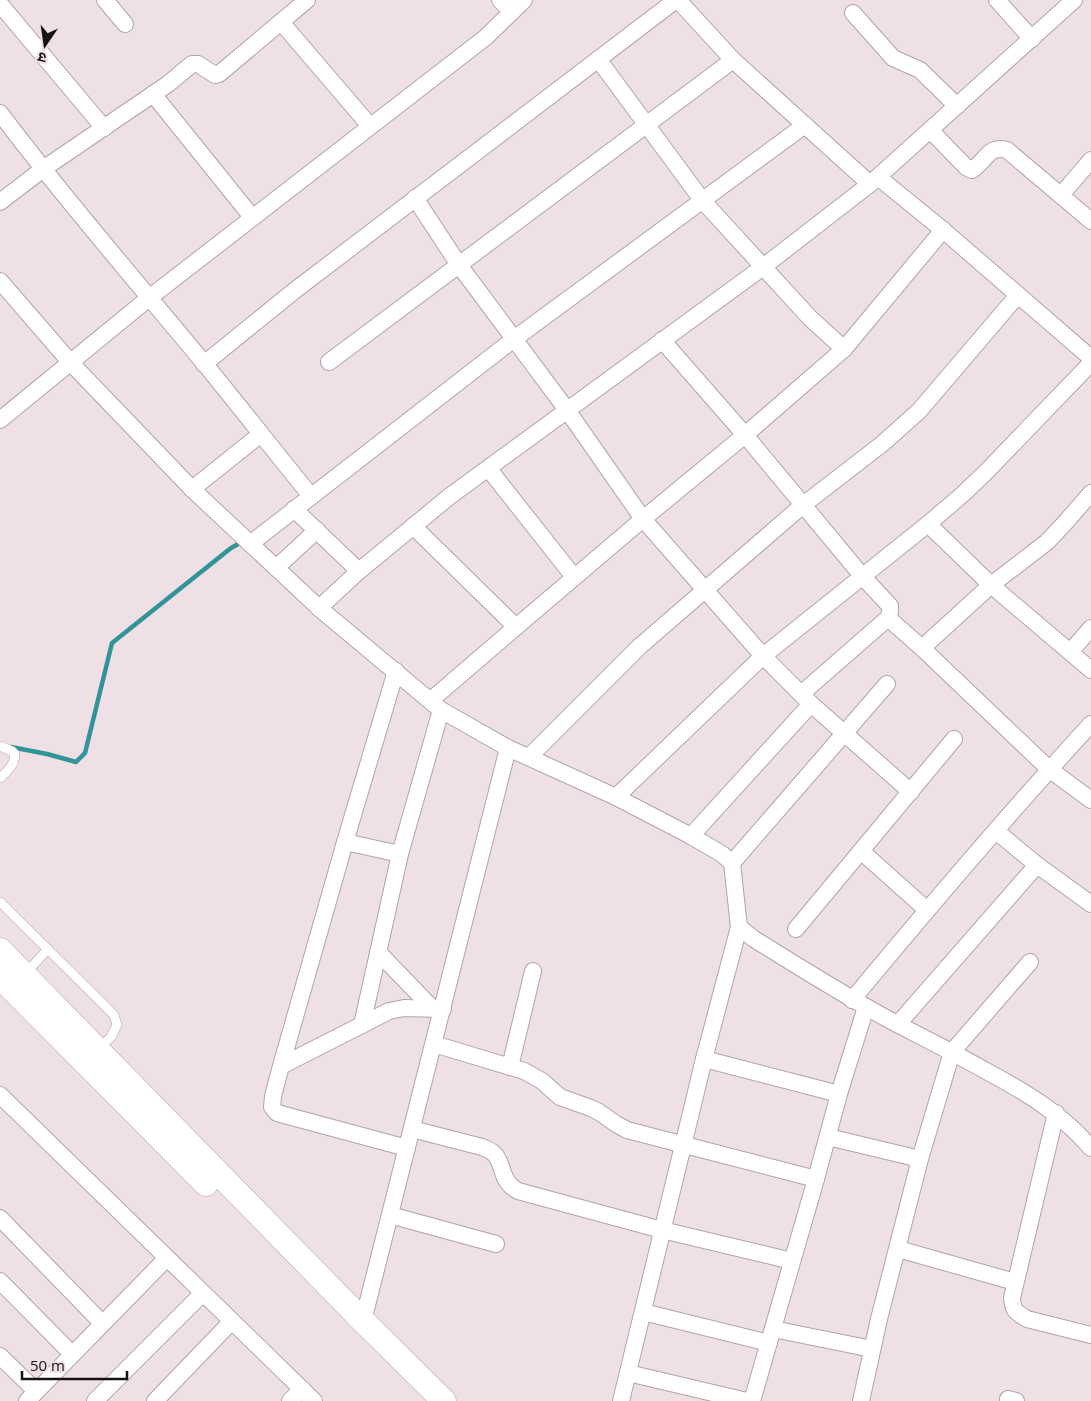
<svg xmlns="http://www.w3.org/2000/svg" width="1091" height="1401" font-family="'Open Sans','Noto Sans Devanagari',sans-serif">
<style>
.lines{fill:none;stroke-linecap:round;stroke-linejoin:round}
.stream{stroke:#309498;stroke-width:4.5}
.lane-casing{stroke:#b1a3a9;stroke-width:10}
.street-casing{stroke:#b1a3a9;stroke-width:18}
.secondary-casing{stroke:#b1a3a9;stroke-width:25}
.lane{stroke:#fff;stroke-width:9}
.street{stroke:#fff;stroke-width:16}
.secondary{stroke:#fff;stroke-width:24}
</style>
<rect width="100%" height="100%" fill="#efe0e6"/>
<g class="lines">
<path class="stream" d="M 11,747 L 47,754 L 76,762 L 85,753 L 112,643 L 231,548 L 240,543"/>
<g class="lane-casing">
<g id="lane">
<path d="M 0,746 L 12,751 L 15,754 C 15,765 7,771 0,778"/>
<path d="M 0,902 L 114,1015 L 117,1025 L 111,1037 L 98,1049"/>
<path d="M 24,975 L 48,949"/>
</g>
</g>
<g class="street-casing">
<g id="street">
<path d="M 105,0 L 125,24"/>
<path d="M 500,0 L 512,12"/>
<path d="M 678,0 L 733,60 L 870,184"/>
<path d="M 997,0 L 1032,39"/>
<path d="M 0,4 L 104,128"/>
<path d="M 853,13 L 893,58 L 920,70 L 957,106"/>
<path d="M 281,22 L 370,126"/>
<path d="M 598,59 L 702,200 L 810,318 L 844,349"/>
<path d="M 153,94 L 252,217"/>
<path d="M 0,113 C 65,199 135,280 204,363 C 240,407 275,452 311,496"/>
<path d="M 930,130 L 966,167 L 972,170 C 987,160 988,145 1007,150 L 1091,221"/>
<path d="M 878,177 L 943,230 L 1091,358"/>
<path d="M 1061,195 L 1091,160"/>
<path d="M 415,198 L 459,265 L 567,410 L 643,519 L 763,656 L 811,704 L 911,792"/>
<path d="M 0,202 L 43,169 L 168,84 L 192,64 L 198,64 L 215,75 L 219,74 L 307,0"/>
<path d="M 0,281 L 71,363 L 192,489 L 319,608 L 441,710 L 508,748 L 616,797 L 691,836 L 722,854 L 732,863 L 739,927 L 754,939 C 801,968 848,998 897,1024 C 928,1040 958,1055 988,1072 C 1027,1093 1062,1114 1091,1148"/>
<path d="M 662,340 L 745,435 L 863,577 L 890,606 L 890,612 L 888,618 L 801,694"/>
<path d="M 329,362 L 733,60"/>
<path d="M 204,364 L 294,291 L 676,0"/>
<path d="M 0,420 L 149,298 L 486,37 L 524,0"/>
<path d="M 488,468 L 574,577"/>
<path d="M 192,489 L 261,434"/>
<path d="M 294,509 L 359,571"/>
<path d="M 928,524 L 991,585 L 1091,670"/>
<path d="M 413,526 L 516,627"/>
<path d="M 250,544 L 514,339 L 805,125"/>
<path d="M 276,568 L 317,530"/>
<path d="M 319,608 L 359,571 L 450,496 L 763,267 L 870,184 L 1074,0"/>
<path d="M 888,618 L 922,648 L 1049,769 L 1091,800"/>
<path d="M 922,648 L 991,585 L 1047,542 L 1064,524 L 1091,493"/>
<path d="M 1070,652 L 1091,628"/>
<path d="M 396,671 L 345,842 L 281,1066 L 273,1096 L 272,1107 L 277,1113 L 407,1148"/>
<path d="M 431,700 L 516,627 L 643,519 L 745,435 L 844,349 L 943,230"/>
<path d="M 529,757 L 639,647 L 803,505 L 882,444 L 919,411 L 1018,295"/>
<path d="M 616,797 L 763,656 L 928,524 L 963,494 L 987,471 L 1091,363"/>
<path d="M 996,831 L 1037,865 L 1091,904"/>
<path d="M 691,836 L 811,704"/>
<path d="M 345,842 L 400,854"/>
<path d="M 861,851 L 927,910"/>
<path d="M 732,863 L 887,684"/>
<path d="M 796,929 L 954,739"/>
<path d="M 378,952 L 432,1008"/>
<path d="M 852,1000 C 930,906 1009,813 1091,724"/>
<path d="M 898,1024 L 1037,865"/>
<path d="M 362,1025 L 400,854 L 441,710"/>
<path d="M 434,1044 L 524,1071 L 542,1081 L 560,1097 L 591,1108 L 599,1112 L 616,1124 L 627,1130 L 816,1179"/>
<path d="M 704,1059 L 839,1094"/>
<path d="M 281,1066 L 389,1011 L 404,1008 L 443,1009"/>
<path d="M 510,1067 L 533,971"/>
<path d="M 0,1095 L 314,1401"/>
<path d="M 1056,1113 L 1012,1298 C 1013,1311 1016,1312 1027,1319 L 1091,1335"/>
<path d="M 412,1129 L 482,1147 C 487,1149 493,1151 496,1156 C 505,1169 501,1182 518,1191 L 662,1230 L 792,1261"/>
<path d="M 828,1137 L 920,1159"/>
<path d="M 390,1215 L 496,1244"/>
<path d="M 0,1218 L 102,1323"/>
<path d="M 898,1249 L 1015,1282"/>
<path d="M 0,1281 L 72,1354"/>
<path d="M 643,1312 L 769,1343"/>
<path d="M 363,1321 L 508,748"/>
<path d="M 773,1329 L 872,1349"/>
<path d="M 0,1356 L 36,1391"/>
<path d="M 628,1373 L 747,1401"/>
<path d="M 1008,1399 L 1016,1401"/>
<path d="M 27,1401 L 167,1258"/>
<path d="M 95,1401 L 203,1293"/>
<path d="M 155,1401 L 232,1321"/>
<path d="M 290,1401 L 302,1389"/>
<path d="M 621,1401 L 704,1059 L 739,927"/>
<path d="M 752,1401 L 816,1179 L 839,1094 L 866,1007"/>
<path d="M 861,1401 L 879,1319 L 920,1159 L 952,1052 L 1030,962"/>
</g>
</g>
<g class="secondary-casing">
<g id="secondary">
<path d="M 0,950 L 363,1321 L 444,1401"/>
<path d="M 0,977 L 206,1184"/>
</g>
</g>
<use href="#lane" class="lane"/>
<use href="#street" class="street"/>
<use href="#secondary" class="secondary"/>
</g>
<g transform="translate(45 45) rotate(193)" stroke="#efe0e6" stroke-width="4" paint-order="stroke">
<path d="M0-4L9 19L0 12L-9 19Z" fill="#171214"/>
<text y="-8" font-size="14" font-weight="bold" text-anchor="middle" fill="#171214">उ</text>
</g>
<path d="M22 1371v8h105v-8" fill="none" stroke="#171214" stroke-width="2.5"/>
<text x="30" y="1371" font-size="15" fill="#171214" stroke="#efe0e6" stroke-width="4" paint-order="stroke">50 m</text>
</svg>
